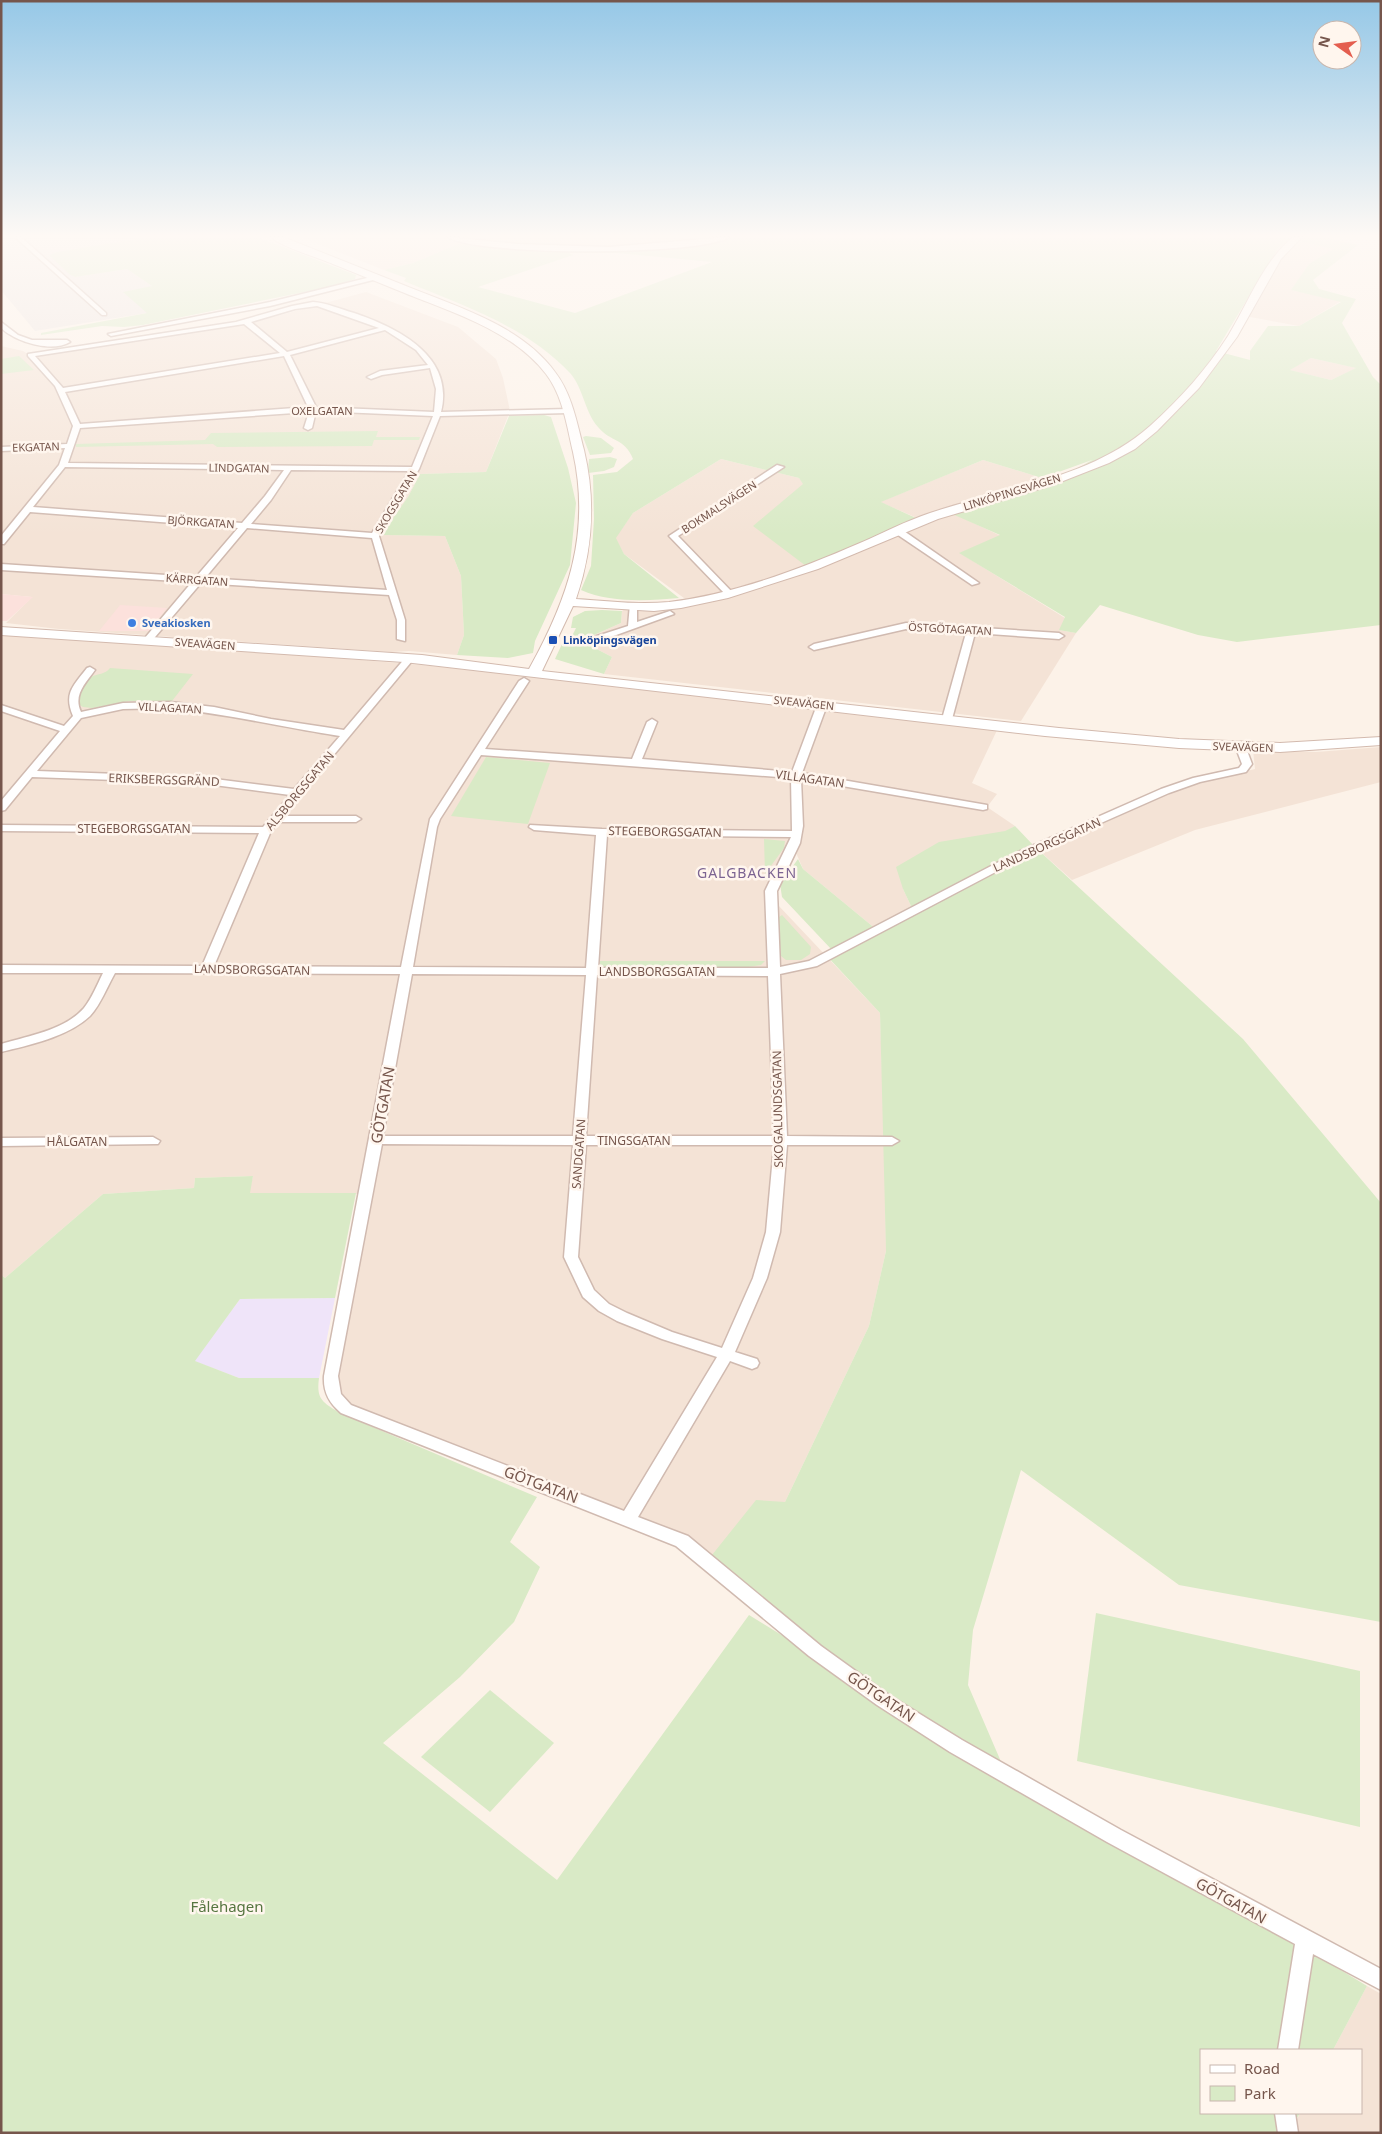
<svg xmlns="http://www.w3.org/2000/svg" width="1382" height="2134" font-family="'Noto Sans',sans-serif">
<style>
.residential{fill:#f4e3d6}
.commercial{fill:#fce1dc}
.industrial{fill:#ede5e1}
.education{fill:#efe4f9}
.green{fill:#d9eac6;fill-rule:evenodd}
.lines{fill:none;stroke-linecap:round;stroke-linejoin:round}
.minor-casing{stroke:#d0bab0;stroke-width:3}
.tertiary-casing{stroke:#d0bab0;stroke-width:3}
.secondary-casing{stroke:#d3baae;stroke-width:2}
.minor{fill:#fff;fill-rule:evenodd}
.tertiary{fill:#fff;fill-rule:evenodd}
.secondary{fill:#fff;fill-rule:evenodd}
.shop-dot{fill:#3f7fe0;stroke:#fff6ee;stroke-width:2}
.transit-dot{fill:#1a4fb4;stroke:#fff6ee;stroke-width:2}
.labels{text-anchor:middle;stroke-width:5;stroke-linejoin:round;paint-order:stroke}
.far-street-label{font-size:11px;fill:#76564c;stroke:#fff6ee}
.far-shop-label{font-size:11px;font-weight:bold;fill:#366cbe;stroke:#fff6ee;text-anchor:start}
.far-transit-label{font-size:11px;font-weight:bold;fill:#164399;stroke:#fff6ee;text-anchor:start}
.street-label{font-size:12px;fill:#76564c;stroke:#fff6ee}
.neighbourhood-label{font-size:14px;letter-spacing:1px;fill:#7c6492;stroke:#fff6ee}
.near-street-label{font-size:15px;fill:#76564c;stroke:#fff6ee}
.near-park-label{font-size:15px;fill:#577641;stroke:#fff6ee}
</style>
<rect width="100%" height="100%" fill="#fcf2e8"/>
<g class="residential">
<path d="M 300,237 L 690,237 L 702,241 L 655,248 L 458,244 L 413,263 L 384,270 Z"/>
<path d="M 1290,239 L 1334,249 L 1309,264 L 1292,290 L 1341,301 L 1299,326 L 1239,315 L 1267,264 L 1278,248 Z"/>
<path d="M 366,292 L 458,327 L 496,359 L 503,378 L 510,411 L 486,472 L 420,474 L 408,497 L 382,535 L 445,536 L 461,576 L 464,635 L 457,655 L 409,651 L 391,652 L 59,629 L 6,623 L 32,597 L 1,594 L 1,346 L 23,351 L 28,354 L 187,332 L 251,323 Z"/>
<path d="M 1311,358 L 1357,368 L 1331,380 L 1289,370 Z"/>
<path d="M 721,459 L 799,478 L 803,483 L 917,518 L 880,502 L 983,460 L 1042,478 L 944,509 L 1001,536 L 960,553 L 1065,618 L 1060,630 L 1076,633 L 1021,721 L 604,674 L 612,657 L 587,644 L 585,639 L 621,623 L 622,611 L 630,606 L 688,601 L 624,554 L 615,538 L 633,513 Z"/>
<path d="M 1,635 L 250,651 L 422,665 L 999,726 L 972,783 L 997,794 L 987,807 L 1015,826 L 903,889 L 911,906 L 877,930 L 803,869 L 794,848 L 769,901 L 778,905 L 880,1013 L 885,1162 L 886,1251 L 869,1326 L 785,1502 L 708,1560 L 347,1407 L 334,1386 L 366,1194 L 249,1193 L 253,1176 L 195,1178 L 194,1188 L 103,1194 L 5,1278 L 1,1275 Z"/>
<path d="M 1381,747 L 1381,782 L 1195,830 L 1072,880 L 1034,846 L 1197,783 L 1255,769 L 1253,750 L 1316,752 Z"/>
<path d="M 1367,1986 L 1381,1994 L 1381,2133 L 1290,2133 L 1300,2113 L 1361,2113 L 1361,2050 L 1333,2050 Z"/>
</g>
<g class="commercial">
<path d="M 1,594 L 33,597 L 7,621 L 1,621 Z"/>
<path d="M 120,605 L 167,608 L 149,631 L 99,631 Z"/>
</g>
<path class="industrial" d="M 1,237 L 148,237 L 57,252 L 49,255 L 75,277 L 127,269 L 152,286 L 147,313 L 35,331 L 1,290 Z"/>
<path class="education" d="M 335,1298 L 319,1378 L 239,1378 L 194,1361 L 240,1299 Z"/>
<g class="green">
<path d="M 148,237 L 257,237 L 356,275 L 355,279 L 334,286 L 143,325 L 124,327 L 102,326 L 41,335 L 41,333 L 147,313 L 123,292 L 152,286 L 127,269 L 75,277 L 69,274 L 49,255 L 57,252 Z"/>
<path d="M 690,237 L 1322,237 L 1358,245 L 1313,280 L 1319,289 L 1356,299 L 1342,323 L 1373,377 L 1381,385 L 1381,625 L 1237,642 L 1198,635 L 1100,605 L 1076,633 L 1059,630 L 1065,617 L 959,553 L 1000,535 L 943,510 L 1052,483 L 1092,460 L 1042,478 L 983,460 L 881,502 L 918,519 L 806,566 L 753,526 L 803,484 L 799,478 L 721,459 L 633,513 L 616,538 L 624,554 L 679,598 C 648,601 610,603 581,590 L 591,566 L 594,519 L 593,475 L 617,472 L 633,459 C 625,438 610,442 598,427 C 584,411 584,389 570,373 C 526,326 462,305 404,281 L 406,278 L 384,270 L 413,263 L 458,244 L 559,248 L 573,255 L 478,287 L 575,313 L 712,262 L 617,253 L 568,252 L 565,248 L 593,249 L 701,241 ZM 1291,239 L 1333,249 L 1309,264 L 1291,290 L 1341,302 L 1299,326 L 1268,326 L 1250,351 L 1250,360 L 1216,351 L 1278,248 ZM 1311,358 L 1356,368 L 1331,380 L 1290,370 Z"/>
<path d="M 19,356 L 34,370 L 1,374 L 1,359 Z"/>
<path d="M 544,415 L 551,417 L 568,468 L 576,503 L 570,565 L 535,641 L 533,653 L 508,658 L 457,655 L 464,635 L 461,576 L 445,536 L 381,535 L 408,497 L 420,474 L 486,472 L 509,416 Z"/>
<path d="M 378,431 L 376,437 L 420,437 L 419,440 L 374,440 L 372,446 L 217,447 L 213,444 L 76,447 L 76,444 L 205,440 L 211,433 Z"/>
<path d="M 586,436 L 601,438 L 614,448 L 611,453 L 590,455 L 583,437 Z"/>
<path d="M 610,457 L 617,459 L 614,467 L 604,471 L 588,473 L 589,459 Z"/>
<path d="M 602,610 L 622,611 L 621,623 L 585,639 L 587,644 L 612,657 L 604,674 L 555,659 L 562,644 L 568,644 L 576,628 L 571,628 L 573,617 L 585,611 Z"/>
<path d="M 110,668 L 193,674 L 172,701 L 129,701 L 92,708 L 83,707 L 76,703 C 78,695 84,682 91,677 C 98,673 105,675 110,668 Z"/>
<path d="M 486,757 L 550,763 L 528,824 L 451,816 Z"/>
<path d="M 1015,826 L 1034,846 L 1243,1039 L 1381,1203 L 1381,1622 L 1179,1585 L 1021,1470 L 973,1630 L 968,1685 L 1002,1764 L 1367,1986 L 1333,2050 L 1201,2050 L 1201,2113 L 1300,2113 L 1290,2130 L 1291,2133 L 1,2133 L 1,1275 L 5,1278 L 103,1194 L 194,1188 L 195,1178 L 253,1176 L 250,1193 L 356,1193 L 335,1298 L 240,1299 L 195,1361 L 239,1378 L 319,1378 C 316,1400 323,1402 340,1413 L 537,1497 L 510,1542 L 540,1567 L 514,1622 L 460,1677 L 383,1743 L 557,1880 L 749,1615 L 827,1663 L 708,1560 L 756,1500 L 785,1502 L 869,1326 L 886,1251 L 880,1013 L 825,954 L 832,950 L 782,897 L 780,884 L 798,859 L 803,869 L 877,930 L 911,906 L 903,889 L 896,867 L 939,842 L 1005,831 Z"/>
<path d="M 764,839 L 785,841 L 784,848 L 765,874 Z"/>
<path d="M 782,915 L 811,947 L 810,954 L 801,960 L 786,960 L 781,956 L 778,918 Z"/>
<path d="M 599,961 L 765,961 L 761,965 L 748,967 L 606,967 L 601,966 Z"/>
<path d="M 1096,1613 L 1360,1671 L 1360,1827 L 1077,1761 Z"/>
<path d="M 490,1690 L 554,1743 L 490,1812 L 421,1757 Z"/>
</g>
<g class="lines">
<g class="minor-casing">
<g id="minor">
<path d="M 15,237 L 21,237 L 106,313 L 106,315 L 102,315 Z"/>
<path d="M 375,276 L 377,279 L 270,306 L 111,336 L 108,334 L 270,302 Z"/>
<path d="M 313,302 C 327,303 340,309 354,313 C 398,328 455,356 441,412 L 568,409 L 572,411 L 568,413 L 440,416 L 419,469 L 379,536 L 405,620 L 405,641 L 397,639 L 397,620 L 389,595 L 201,583 L 150,643 L 144,643 L 144,639 L 192,582 L 1,570 L 1,564 L 196,577 L 238,528 L 30,512 L 4,544 L 1,544 L 1,536 L 59,465 L 65,448 L 1,451 L 1,447 L 67,444 L 73,426 L 55,386 L 28,356 L 28,354 L 236,322 L 292,306 ZM 317,306 L 379,328 L 287,352 L 251,322 L 295,309 ZM 244,324 L 280,353 L 63,388 L 35,356 ZM 385,330 L 416,350 L 428,365 L 380,371 L 367,377 L 371,379 L 382,375 L 430,368 L 436,389 L 434,412 L 316,407 L 290,355 ZM 284,356 L 308,407 L 80,424 L 65,392 ZM 316,411 L 433,416 L 412,467 L 68,463 L 80,428 L 309,412 L 304,428 L 308,430 L 312,428 ZM 65,467 L 284,470 L 265,496 L 242,523 L 33,507 ZM 291,470 L 409,471 L 372,533 L 251,524 L 271,500 ZM 247,528 L 372,538 L 387,590 L 205,578 Z"/>
<path d="M 1,322 L 18,335 L 32,340 L 67,340 L 70,342 C 52,353 16,342 1,328 Z"/>
<path d="M 777,465 L 784,467 L 678,536 L 733,593 L 726,595 L 669,536 Z"/>
<path d="M 895,529 L 901,529 L 979,583 L 972,585 L 895,533 Z"/>
<path d="M 630,604 L 637,606 L 637,622 L 670,611 L 674,614 L 597,642 L 591,642 L 591,638 L 628,626 Z"/>
<path d="M 906,623 L 1059,633 L 1064,636 L 1059,639 L 975,633 L 952,719 L 947,722 L 942,719 L 966,633 L 906,629 L 814,650 L 809,647 L 814,644 Z"/>
<path d="M 409,656 L 414,659 L 412,661 L 283,816 L 356,816 L 361,819 L 356,822 L 278,822 L 271,831 L 214,966 L 401,967 L 430,819 L 519,681 L 524,678 L 529,681 L 485,749 L 632,759 L 647,722 L 652,719 L 657,722 L 642,759 L 792,772 L 817,705 L 822,702 L 827,705 L 802,773 L 987,805 L 987,809 L 983,810 L 801,779 L 803,826 L 800,843 L 777,891 L 780,967 L 809,961 L 1016,853 L 1161,789 L 1193,778 L 1239,768 L 1242,764 L 1236,748 L 1241,745 L 1246,748 L 1252,764 L 1246,772 L 1200,782 L 1169,793 L 1024,857 L 817,966 L 780,974 L 787,1136 L 892,1137 L 899,1141 L 892,1145 L 787,1145 L 780,1232 L 767,1278 L 735,1352 L 757,1359 L 759,1363 L 757,1367 L 752,1369 L 730,1361 L 638,1517 L 688,1536 L 821,1646 L 889,1695 L 962,1740 L 1121,1830 L 1381,1969 L 1381,1990 L 1313,1954 L 1298,2050 L 1278,2050 L 1295,1944 L 1107,1842 L 950,1752 L 877,1705 L 809,1656 L 676,1546 L 341,1413 C 329,1403 323,1392 324,1376 L 400,974 L 115,973 C 107,987 101,1004 90,1016 C 68,1037 29,1045 1,1052 L 1,1044 C 28,1036 65,1030 84,1008 C 92,998 97,985 103,973 L 1,973 L 1,965 L 202,966 L 259,833 L 1,831 L 1,825 L 263,827 L 290,795 L 199,783 L 32,777 L 5,810 L 1,811 L 1,801 L 60,731 L 1,711 L 1,705 L 64,726 L 73,716 C 63,693 74,685 87,668 L 90,667 L 95,670 C 85,684 73,695 81,712 L 123,703 L 170,702 L 214,707 L 271,719 L 344,730 L 406,657 ZM 170,708 C 227,714 283,727 340,736 L 294,789 L 199,777 L 37,771 L 81,718 L 123,709 ZM 481,755 L 791,778 L 792,831 L 602,829 L 530,825 L 529,827 L 534,830 L 596,835 L 586,968 L 413,967 L 437,827 L 440,819 ZM 607,835 L 791,837 L 765,891 L 768,968 L 598,968 ZM 412,974 L 586,975 L 573,1136 L 383,1136 ZM 597,975 L 768,976 L 774,1136 L 586,1136 ZM 382,1144 L 573,1145 L 564,1257 L 583,1297 L 599,1311 L 617,1321 L 662,1339 L 717,1357 L 624,1511 L 351,1405 L 341,1394 L 338,1376 ZM 586,1145 L 774,1145 L 766,1232 L 753,1278 L 722,1348 L 672,1332 L 627,1313 L 609,1304 L 594,1290 L 578,1257 Z"/>
<path d="M 153,1137 L 160,1141 L 158,1144 L 1,1146 L 1,1138 Z"/>
<path d="M 1275,2113 L 1295,2113 L 1298,2133 L 1278,2133 Z"/>
</g>
</g>
<g class="tertiary-casing">
<path id="tertiary" d="M 448,237 L 517,244 L 609,247 L 729,237 C 702,256 475,256 448,237 Z"/>
</g>
<g class="secondary-casing">
<path id="secondary" d="M 271,237 L 283,237 C 324,253 365,270 406,286 C 457,307 521,325 555,372 C 572,394 577,423 584,450 C 596,501 593,549 576,599 C 607,601 638,605 669,602 C 735,594 800,569 860,543 C 883,533 906,521 930,513 C 1004,488 1090,479 1150,426 C 1179,400 1207,369 1228,336 C 1249,302 1262,263 1293,237 L 1302,237 L 1281,259 L 1237,337 L 1199,388 L 1157,431 L 1135,449 L 1109,463 L 1053,485 L 938,519 L 818,569 L 728,598 L 681,608 L 654,611 L 573,606 L 542,671 L 1059,728 L 1179,739 L 1280,743 L 1381,737 L 1381,745 L 1280,752 L 1179,748 L 1045,736 L 404,662 L 1,635 L 1,627 L 422,655 L 529,669 C 568,599 591,533 573,452 C 567,427 563,396 546,374 C 515,334 463,316 417,298 C 389,287 361,275 333,264 C 319,258 279,246 271,237 Z"/>
</g>
<use href="#minor" class="minor"/>
<use href="#tertiary" class="tertiary"/>
<use href="#secondary" class="secondary"/>
</g>
<linearGradient id="sky" x2="0" y2="1"><stop stop-color="#96c8e7"/><stop offset="0.44" stop-color="#fef9f5"/><stop offset="1" stop-color="#fef9f5" stop-opacity="0"/></linearGradient>
<rect width="1382" height="536" fill="url(#sky)"/>
<circle class="shop-dot" cx="132" cy="623" r="5"/>
<rect class="transit-dot" x="548" y="635" width="10" height="10" rx="2.5"/>
<g class="labels">
<g class="far-street-label">
<text x="322" y="415">OXELGATAN</text>
<text transform="translate(36 447) rotate(-2)" y="4">EKGATAN</text>
<text transform="translate(239 468) rotate(1)" y="4">LINDGATAN</text>
<text transform="translate(1012 492) rotate(-17)" y="4">LINKÖPINGSVÄGEN</text>
<text transform="translate(396 502) rotate(-59)" y="4">SKOGSGATAN</text>
<text transform="translate(719 507) rotate(-33)" y="4">BOKMALSVÄGEN</text>
<text transform="translate(201 522) rotate(4)" y="4">BJÖRKGATAN</text>
<text transform="translate(197 580) rotate(4)" y="4">KÄRRGATAN</text>
<text transform="translate(950 629) rotate(3)" y="4">ÖSTGÖTAGATAN</text>
<text transform="translate(205 644) rotate(4)" y="4">SVEAVÄGEN</text>
<text transform="translate(804 703) rotate(6)" y="4">SVEAVÄGEN</text>
<text transform="translate(170 708) rotate(3)" y="4">VILLAGATAN</text>
<text transform="translate(1243 747) rotate(2)" y="4">SVEAVÄGEN</text>
</g>
<g class="far-shop-label">
<text x="142" y="627">Sveakiosken</text>
</g>
<g class="far-transit-label">
<text x="563" y="644">Linköpingsvägen</text>
</g>
<g class="street-label">
<text transform="translate(810 779) rotate(8)" y="4">VILLAGATAN</text>
<text transform="translate(164 780) rotate(2)" y="4">ERIKSBERGSGRÄND</text>
<text transform="translate(300 791) rotate(-50)" y="4">ALSBORGSGATAN</text>
<text x="134" y="833">STEGEBORGSGATAN</text>
<text transform="translate(665 832) rotate(1)" y="4">STEGEBORGSGATAN</text>
<text transform="translate(1047 845) rotate(-24)" y="4">LANDSBORGSGATAN</text>
<text transform="translate(252 970) rotate(1)" y="4">LANDSBORGSGATAN</text>
<text x="657" y="976">LANDSBORGSGATAN</text>
<text transform="translate(778 1109) rotate(-91)" y="4">SKOGALUNDSGATAN</text>
<text x="634" y="1145">TINGSGATAN</text>
<text x="77" y="1146">HÅLGATAN</text>
<text transform="translate(579 1154) rotate(-86)" y="4">SANDGATAN</text>
</g>
<g class="neighbourhood-label">
<text x="747" y="878">GALGBACKEN</text>
</g>
<g class="near-street-label">
<text transform="translate(383 1105) rotate(-80)" y="5">GÖTGATAN</text>
<text transform="translate(541 1485) rotate(21)" y="5">GÖTGATAN</text>
<text transform="translate(881 1697) rotate(34)" y="5">GÖTGATAN</text>
<text transform="translate(1231 1901) rotate(29)" y="5">GÖTGATAN</text>
</g>
<g class="near-park-label">
<text x="227" y="1912">Fålehagen</text>
</g>
</g>
<rect width="1382" height="2134" fill="none" stroke="#76564c" stroke-width="5"/>
<rect x="1200" y="2049" width="162" height="65" fill="#fff6ee" stroke="#c8b6ad"/>
<rect x="1210" y="2065" width="25" height="8" fill="#ffffff" stroke="#c8b6ad"/>
<text x="1244" y="2074" font-size="15" fill="#76564c">Road</text>
<rect x="1210" y="2086" width="25" height="15" fill="#d9eac6" stroke="#c8b6ad"/>
<text x="1244" y="2099" font-size="15" fill="#76564c">Park</text>
<g transform="translate(1337 45) rotate(284)"><circle r="24" fill="#fff6ee" stroke="#c8b6ad"/>
<path d="M0-4L9 19L0 12L-9 19Z" fill="#e45e4f"/>
<text y="-8" font-size="14" font-weight="bold" text-anchor="middle" fill="#76564c">N</text>
</g>
</svg>
